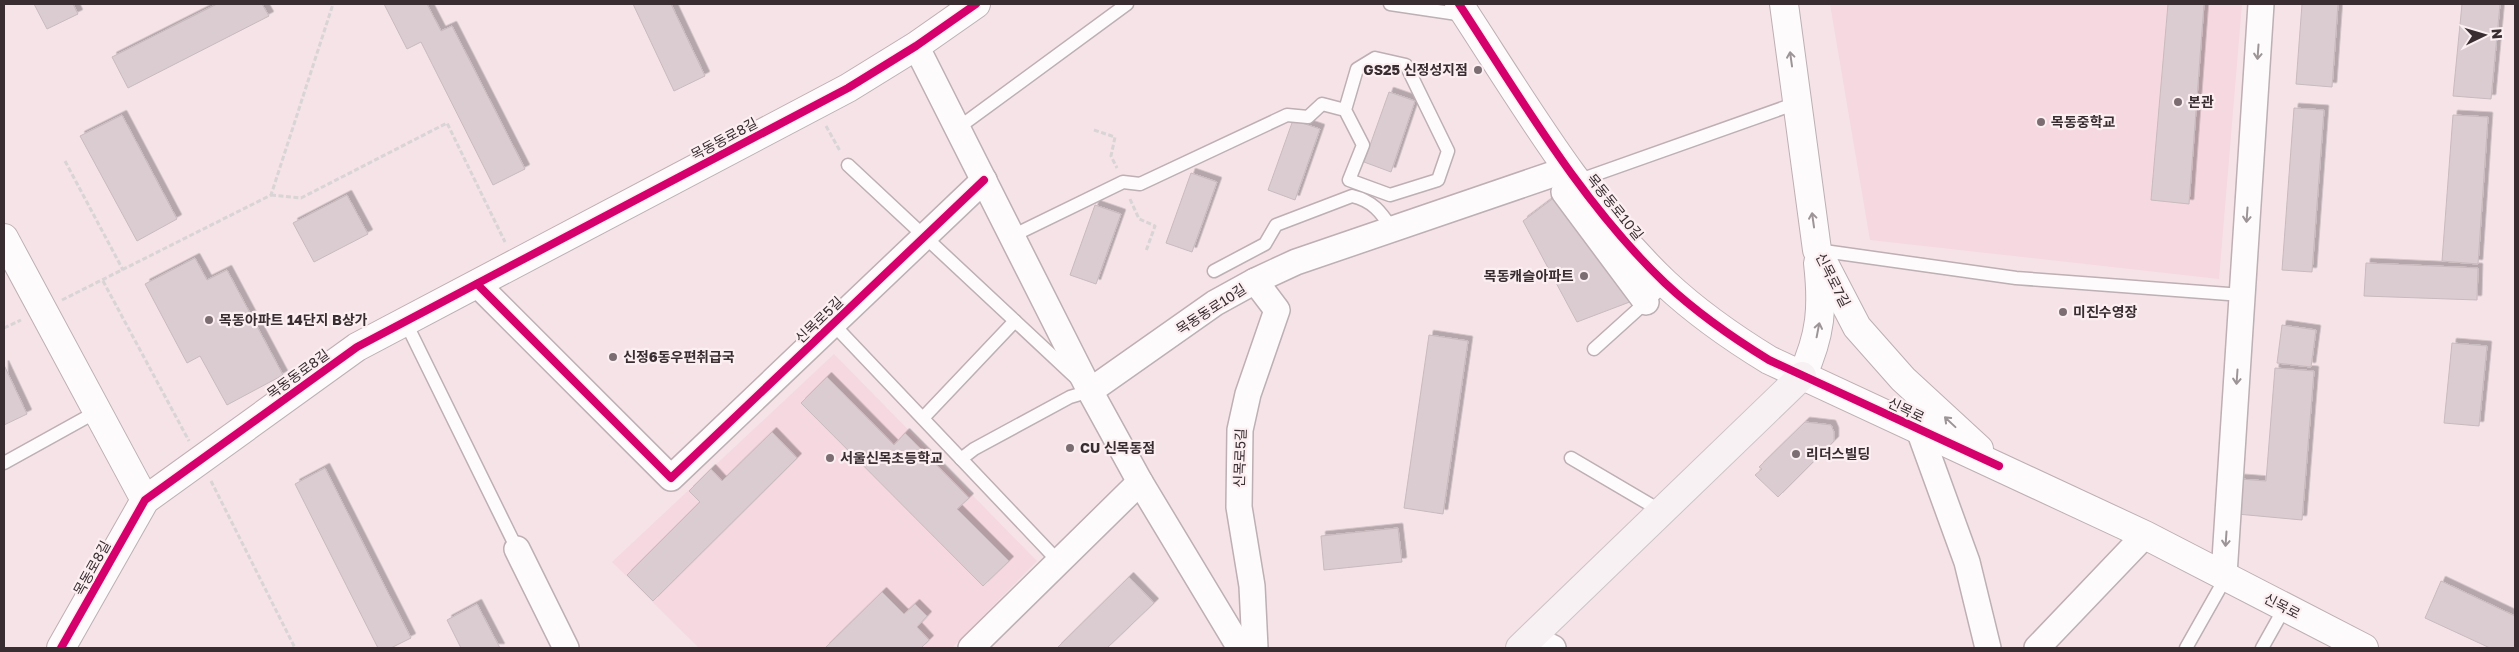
<svg xmlns="http://www.w3.org/2000/svg" width="2519" height="652" font-family="'Golos Text','Noto Sans KR',sans-serif">
<style>
.built{fill:#f6d8e0}
.building{fill:#daccd0;stroke:#c8babe;filter:url(#shadow)}
.lines{fill:none;stroke-linecap:round;stroke-linejoin:round}
.lane-casing{stroke:#bdafb3;stroke-width:15}
.street-casing{stroke:#bdafb3;stroke-width:28}
.secondary-casing{stroke:#bdafb3;stroke-width:30}
.primary-casing{stroke:#ccc3c6;stroke-width:30}
.path{stroke:#d9d4d5;stroke-width:3;stroke-dasharray:5 2.5;stroke-linecap:butt}
.lane{stroke:#fefbfc;stroke-width:12}
.street{stroke:#fefbfc;stroke-width:25}
.secondary{stroke:#fefbfc;stroke-width:28}
.primary{stroke:#f8f1f3;stroke-width:28}
.cycleway-casing{stroke:#fceff2;stroke-width:11}
.cycleway{stroke:#d6006c;stroke-width:8}
.oneway{stroke:#9c9496}
.poi-dot{fill:#7b6d71;stroke:#fceff2;stroke-width:2}
.labels{text-anchor:middle;stroke-width:4.5;stroke-linejoin:round;paint-order:stroke}
.poi-label{font-size:14px;font-weight:bold;fill:#392d31;stroke:#fceff2;text-anchor:start}
.street-label{font-size:14px;fill:#392d31;stroke:#fceff2}
</style>
<defs>
<filter id="shadow"><feDropShadow dx="4.5" dy="-4.5" stdDeviation="0" flood-color="#0004"/></filter>
</defs>
<rect width="100%" height="100%" fill="#f5e3e8"/>
<g class="built">
<path d="M 1830,4 L 2242,4 L 2219,279 L 1870,240 Z"/>
<path d="M 834,354 L 1037,561 L 952,648 L 699,648 L 612,562 Z"/>
</g>
<g class="building">
<path d="M 34,4 L 73,4 L 78,14 L 47,29 Z"/>
<path d="M 217,4 L 262,4 L 269,16 L 128,88 L 112,57 Z"/>
<path d="M 384,4 L 427,4 L 441,31 L 452,26 L 525,169 L 493,185 L 421,42 L 407,49 Z"/>
<path d="M 633,4 L 671,4 L 705,76 L 674,91 Z"/>
<path d="M 2168,4 L 2204,4 L 2189,204 L 2151,200 Z"/>
<path d="M 2302,4 L 2338,4 L 2332,87 L 2296,84 Z"/>
<path d="M 2462,4 L 2500,4 L 2491,99 L 2453,96 Z"/>
<path d="M 1389,92 L 1415,101 L 1391,172 L 1364,162 Z"/>
<path d="M 2294,108 L 2324,110 L 2312,272 L 2282,270 Z"/>
<path d="M 122,115 L 177,219 L 137,241 L 80,136 Z"/>
<path d="M 2453,115 L 2488,117 L 2478,264 L 2442,261 Z"/>
<path d="M 1293,120 L 1320,129 L 1295,200 L 1268,190 Z"/>
<path d="M 1191,173 L 1217,182 L 1192,252 L 1166,243 Z"/>
<path d="M 1559,194 L 1635,300 L 1577,322 L 1523,221 Z"/>
<path d="M 347,195 L 368,234 L 314,262 L 293,223 Z"/>
<path d="M 1095,205 L 1121,214 L 1096,284 L 1070,275 Z"/>
<path d="M 195,258 L 207,280 L 227,270 L 283,375 L 227,405 L 200,356 L 187,363 L 145,284 Z"/>
<path d="M 2366,263 L 2478,268 L 2477,300 L 2364,296 Z"/>
<path d="M 2282,325 L 2316,330 L 2311,367 L 2277,363 Z"/>
<path d="M 1429,335 L 1468,341 L 1443,514 L 1404,508 Z"/>
<path d="M 2452,343 L 2487,346 L 2479,426 L 2444,423 Z"/>
<path d="M 4,365 L 27,414 L 4,425 Z"/>
<path d="M 2275,368 L 2314,371 L 2302,520 L 2237,514 L 2240,479 L 2266,481 Z"/>
<path d="M 827,377 L 894,445 L 905,433 L 969,498 L 957,509 L 1009,561 L 983,586 L 801,403 Z"/>
<path d="M 1805,422 L 1831,425 L 1834,432 L 1834,441 L 1778,497 L 1755,475 L 1762,469 L 1759,467 Z"/>
<path d="M 772,432 L 797,458 L 653,601 L 627,575 L 700,502 L 689,491 L 711,469 L 722,481 Z"/>
<path d="M 325,468 L 411,638 L 391,648 L 378,648 L 295,484 Z"/>
<path d="M 1398,528 L 1402,562 L 1324,570 L 1321,536 Z"/>
<path d="M 1129,577 L 1154,603 L 1107,648 L 1057,648 Z"/>
<path d="M 2441,581 L 2515,616 L 2515,648 L 2490,648 L 2425,618 Z"/>
<path d="M 882,592 L 904,614 L 915,604 L 927,616 L 917,627 L 929,640 L 921,648 L 825,648 Z"/>
<path d="M 477,604 L 500,648 L 461,648 L 447,620 Z"/>
</g>
<g class="lines">
<g class="lane-casing">
<g id="lane">
<path d="M 1390,4 L 1464,15"/>
<path d="M 958,128 L 1127,4"/>
<path d="M 848,165 L 1090,391 L 1070,397 L 974,449 L 961,459"/>
<path d="M 1577,181 L 1797,103"/>
<path d="M 1012,236 L 1123,182 L 1140,184 L 1287,115 L 1308,117 L 1322,104 L 1345,110 L 1357,69 L 1375,58 L 1406,65 L 1448,151 L 1438,180 L 1390,195 L 1349,180 L 1363,145 L 1345,110"/>
<path d="M 1817,250 L 2016,278 L 2242,295"/>
<path d="M 1214,271 L 1265,244 L 1276,225 L 1352,196 C 1373,201 1381,212 1392,229"/>
<path d="M 405,321 L 517,549"/>
<path d="M 833,324 L 1059,562"/>
<path d="M 1594,349 L 1666,284"/>
<path d="M 923,418 L 1015,321"/>
<path d="M 1571,458 L 1661,511"/>
<path d="M 4,463 L 96,412"/>
<path d="M 2186,648 L 2221,586 L 2224,575"/>
<path d="M 2262,648 L 2285,607"/>
</g>
</g>
<g class="street-casing">
<g id="street">
<path d="M 916,46 L 1090,391 L 1140,482 L 1240,648"/>
<path d="M 1577,181 L 1564,192 L 1646,302"/>
<path d="M 477,284 L 671,478 L 984,180"/>
<path d="M 1090,391 L 1215,303 L 1255,281 L 1296,262 L 1568,169"/>
<path d="M 1919,430 L 1967,562 L 1988,648"/>
<path d="M 517,549 L 566,648"/>
<path d="M 2224,575 L 2261,4"/>
<path d="M 1531,637 L 1553,648"/>
<path d="M 971,648 L 1140,482"/>
<path d="M 1255,648 L 1252,586 L 1239,507 L 1240,430 L 1248,394 L 1277,310 L 1255,281"/>
<path d="M 2037,648 L 2145,535"/>
</g>
</g>
<g class="secondary-casing">
<g id="secondary">
<path d="M 1459,4 C 1522,100 1582,204 1665,283 C 1696,312 1733,338 1769,360 L 2145,535 L 2364,648"/>
<path d="M 1784,4 L 1817,250 L 1857,327 L 1903,379 L 1979,449"/>
<path d="M 4,238 L 145,500"/>
<path d="M 1802,376 C 1821,335 1823,307 1818,263"/>
<path d="M 61,648 L 145,500 L 357,347 L 848,88 L 916,46 L 976,4"/>
</g>
</g>
<g class="primary-casing">
<path id="primary" d="M 1520,648 L 1802,376"/>
</g>
<g class="path">
<path d="M 826,126 L 840,151"/>
<path d="M 1094,130 L 1115,137 L 1111,156 L 1117,168"/>
<path d="M 65,161 L 123,270"/>
<path d="M 271,195 L 301,198 L 447,123 L 505,242"/>
<path d="M 1130,199 L 1139,219 L 1155,226 L 1146,251"/>
<path d="M 103,281 L 189,441"/>
<path d="M 62,300 L 271,195 L 333,4"/>
<path d="M 4,328 L 21,320"/>
<path d="M 211,481 L 295,648"/>
</g>
<use href="#lane" class="lane"/>
<use href="#street" class="street"/>
<use href="#secondary" class="secondary"/>
<use href="#primary" class="primary"/>
<g class="cycleway-casing">
<g id="cycleway">
<path d="M 1459,4 C 1522,100 1582,204 1665,283 C 1696,312 1733,338 1769,360 L 1999,466"/>
<path d="M 477,284 L 671,478 L 984,180"/>
<path d="M 61,648 L 145,500 L 357,347 L 848,88 L 916,46 L 976,4"/>
</g>
</g>
<use href="#cycleway" class="cycleway"/>
</g>
<defs><path id="oneway-shaft" d="M-6 0H5M1.5-3L5.5 0L1.5 3" fill="none" stroke-width="1.6" stroke-linecap="round" stroke-linejoin="round" transform="scale(1.25)"/></defs>
<g class="oneway">
<use href="#oneway-shaft" transform="translate(2258 52) rotate(94)"/>
<use href="#oneway-shaft" transform="translate(1791 59) rotate(-98)"/>
<use href="#oneway-shaft" transform="translate(2247 215) rotate(94)"/>
<use href="#oneway-shaft" transform="translate(1813 220) rotate(-98)"/>
<use href="#oneway-shaft" transform="translate(1818 330) rotate(-79)"/>
<use href="#oneway-shaft" transform="translate(2237 377) rotate(94)"/>
<use href="#oneway-shaft" transform="translate(1950 422) rotate(-137)"/>
<use href="#oneway-shaft" transform="translate(2226 539) rotate(94)"/>
</g>
<g class="poi-dot">
<circle cx="1478" cy="70" r="5"/>
<circle cx="2178" cy="102" r="5"/>
<circle cx="2041" cy="122" r="5"/>
<circle cx="1584" cy="276" r="5"/>
<circle cx="2063" cy="312" r="5"/>
<circle cx="209" cy="320" r="5"/>
<circle cx="613" cy="357" r="5"/>
<circle cx="1070" cy="448" r="5"/>
<circle cx="1796" cy="454" r="5"/>
<circle cx="830" cy="458" r="5"/>
</g>
<g class="labels">
<g class="poi-label">
<text x="1468" y="75" text-anchor="end">GS25 신정성지점</text>
<text x="2188" y="107">본관</text>
<text x="2051" y="127">목동중학교</text>
<text x="1574" y="281" text-anchor="end">목동캐슬아파트</text>
<text x="2073" y="317">미진수영장</text>
<text x="219" y="325">목동아파트 14단지 B상가</text>
<text x="623" y="362">신정6동우편취급국</text>
<text x="1080" y="453">CU 신목동점</text>
<text x="1806" y="459">리더스빌딩</text>
<text x="840" y="463">서울신목초등학교</text>
</g>
<g class="street-label">
<text transform="translate(724 139) rotate(-28)" y="5">목동동로8길</text>
<text transform="translate(1615 207) rotate(51)" y="5">목동동로10길</text>
<text transform="translate(1833 280) rotate(63)" y="5">신목로7길</text>
<text transform="translate(1211 309) rotate(-33)" y="5">목동동로10길</text>
<text transform="translate(819 320) rotate(-44)" y="5">신목로5길</text>
<text transform="translate(298 374) rotate(-36)" y="5">목동동로8길</text>
<text transform="translate(1906 410) rotate(25)" y="5">신목로</text>
<text transform="translate(1240 458) rotate(-88)" y="5">신목로5길</text>
<text transform="translate(92 568) rotate(-61)" y="5">목동로8길</text>
<text transform="translate(2282 606) rotate(27)" y="5">신목로</text>
</g>
</g>
<rect width="2519" height="652" fill="none" stroke="#392d31" stroke-width="10"/>
<g transform="translate(2484 35) rotate(85)" stroke="#fceff2" stroke-width="4" paint-order="stroke">
<path d="M0-4L9 19L0 12L-9 19Z" fill="#392d31"/>
<text y="-8" font-size="14" font-weight="bold" text-anchor="middle" fill="#392d31">N</text>
</g>
</svg>
